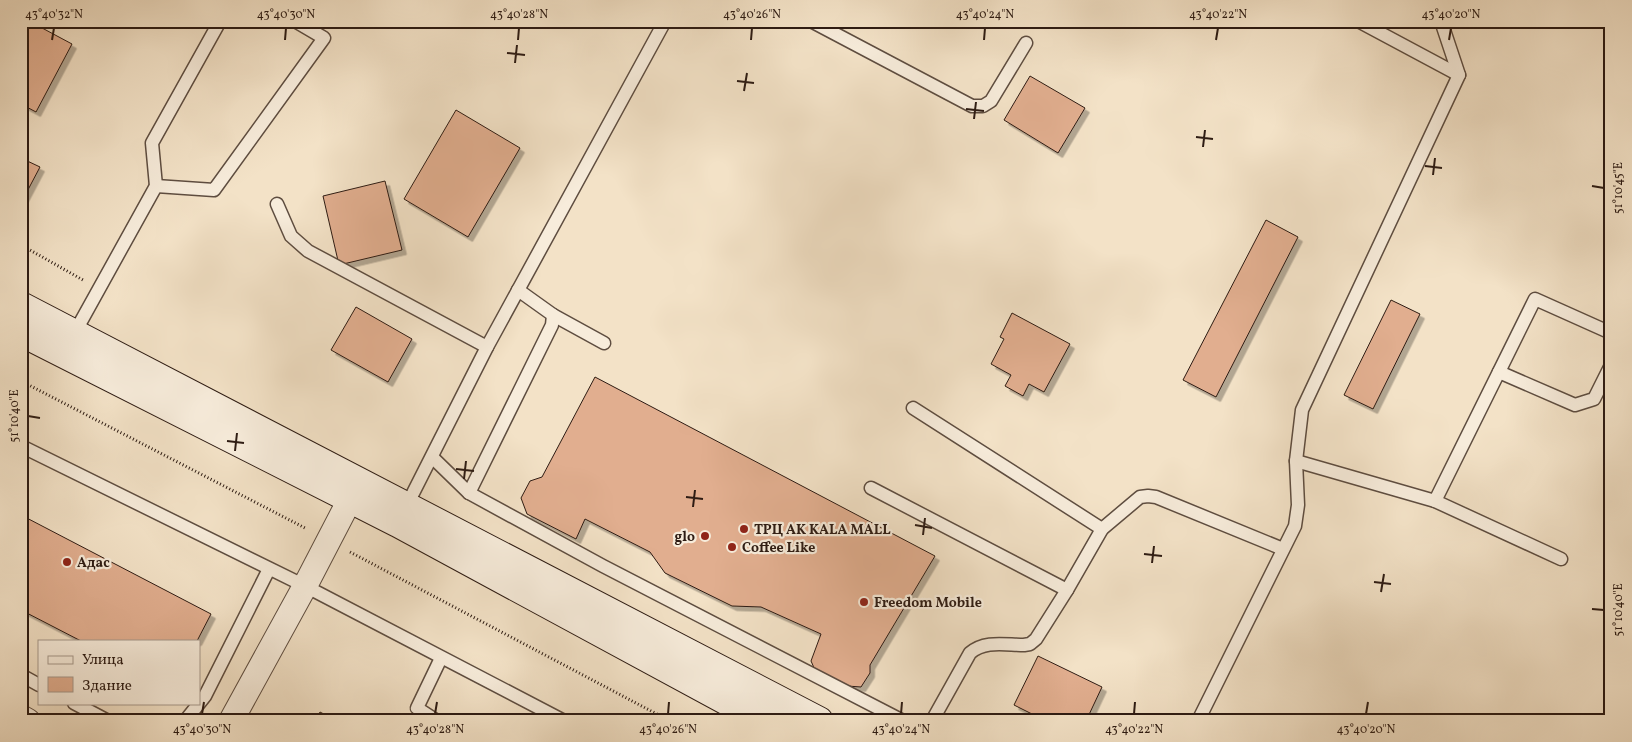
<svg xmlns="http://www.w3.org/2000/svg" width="1632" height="742" font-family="Vollkorn,serif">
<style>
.building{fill:#e1ae8f;stroke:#2d1b13;filter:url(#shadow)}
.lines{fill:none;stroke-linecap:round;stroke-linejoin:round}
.service-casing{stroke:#5e4d40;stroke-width:15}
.minor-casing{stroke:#5e4d40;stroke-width:26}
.secondary-casing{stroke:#2d1b13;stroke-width:30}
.path{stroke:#2d1b13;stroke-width:3;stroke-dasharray:1 2.5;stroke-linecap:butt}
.service{stroke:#f7ecdb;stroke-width:12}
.minor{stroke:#f7ecdb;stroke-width:24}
.secondary{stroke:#f7ecdb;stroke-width:28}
.ticks{fill:none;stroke:#2d1b13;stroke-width:2}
.poi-dot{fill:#8f2418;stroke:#f7ecdb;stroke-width:2}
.labels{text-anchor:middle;stroke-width:4.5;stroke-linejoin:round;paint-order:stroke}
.poi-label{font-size:14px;font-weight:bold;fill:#2d1b13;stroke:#f7ecdb;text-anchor:start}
.neatline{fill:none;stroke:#2d1b13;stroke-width:2}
.ticks-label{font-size:12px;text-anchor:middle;fill:#2d1b13}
</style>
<defs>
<filter id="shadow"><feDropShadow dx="4.5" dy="4.5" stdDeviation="0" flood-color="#0004"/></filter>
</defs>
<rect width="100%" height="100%" fill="#f3e2c7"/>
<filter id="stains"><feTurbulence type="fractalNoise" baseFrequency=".004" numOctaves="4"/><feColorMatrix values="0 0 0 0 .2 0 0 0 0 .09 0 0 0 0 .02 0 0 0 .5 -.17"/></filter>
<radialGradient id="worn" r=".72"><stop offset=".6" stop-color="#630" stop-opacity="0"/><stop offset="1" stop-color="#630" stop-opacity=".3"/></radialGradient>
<g class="building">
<path d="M 21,21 L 29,21 L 72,44 L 36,112 L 21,104 Z"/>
<path d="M 1030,76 L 1085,108 L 1058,153 L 1004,120 Z"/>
<path d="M 456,110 L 520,148 L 468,237 L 404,199 Z"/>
<path d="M 21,158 L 40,167 L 21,203 Z"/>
<path d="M 385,181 L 402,250 L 339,265 L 323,196 Z"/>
<path d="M 1266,220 L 1298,237 L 1216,397 L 1183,380 Z"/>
<path d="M 1391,300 L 1420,314 L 1373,409 L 1344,395 Z"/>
<path d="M 356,307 L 412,339 L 388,382 L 331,350 Z"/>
<path d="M 1012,313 L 1070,344 L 1044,392 L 1029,384 L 1023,396 L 1005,386 L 1011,375 L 991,364 L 1004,339 L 1000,337 Z"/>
<path d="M 595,377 L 935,556 L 870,665 L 870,673 L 861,687 L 847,686 L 815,670 L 811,661 L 821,634 L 761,607 L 732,606 L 665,573 L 650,552 L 585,519 L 576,539 L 527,514 L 521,498 L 530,481 L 542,477 Z"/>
<path d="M 21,515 L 211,614 L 197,641 L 81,641 L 21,610 Z"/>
<path d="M 1038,656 L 1102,687 L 1086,721 L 1046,721 L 1014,705 Z"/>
<path d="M 320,712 L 337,721 L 315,721 Z"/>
</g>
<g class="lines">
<g class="service-casing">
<g id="service">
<path d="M 811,21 L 972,106 L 983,106 L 991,101 L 1026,43"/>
<path d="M 1358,21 L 1459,75"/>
<path d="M 156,186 L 214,190 L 324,38 L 295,21"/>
<path d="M 277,204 L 291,236 L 308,251 L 487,347"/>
<path d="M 553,315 L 604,343"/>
<path d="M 74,334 L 156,186 L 152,143 L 220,21"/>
<path d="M 1499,372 L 1575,405 L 1594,399 L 1611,365"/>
<path d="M 913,408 L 1102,529"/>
<path d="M 21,446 L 305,586 L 564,721"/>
<path d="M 432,457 L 469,493 L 603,566 L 903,721"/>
<path d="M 1296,461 L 1435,501 L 1561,559"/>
<path d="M 871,488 L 1067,590"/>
<path d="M 469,493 L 552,325 L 553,315 L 518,290"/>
<path d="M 1435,501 L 1535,299 L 1611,333"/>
<path d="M 405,509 L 487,347 L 665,21"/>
<path d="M 21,675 L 39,685"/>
<path d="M 74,703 L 108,721"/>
<path d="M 185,721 L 205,696 L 269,569"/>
<path d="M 437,721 L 417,708 L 441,658"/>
<path d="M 932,721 L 970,653 C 985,640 1005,645 1024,645 L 1030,644 L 1036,639 L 1067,590 L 1102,529 L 1140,497 L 1148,496 L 1156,497 L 1283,549"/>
<path d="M 1198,721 L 1295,526 L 1298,505 L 1296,461 L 1302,410 L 1459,75 L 1441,21"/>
</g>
</g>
<g class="minor-casing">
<g id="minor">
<path d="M 21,717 L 28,721"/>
<path d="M 231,721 L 305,586 L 359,482"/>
</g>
</g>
<g class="secondary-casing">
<g id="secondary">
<path d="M 21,306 L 819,721"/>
<path d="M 21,332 L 398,523 L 764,721"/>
</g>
</g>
<g class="path">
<path d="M 21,245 L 83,280"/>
<path d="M 21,381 L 307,529"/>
<path d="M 350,552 L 670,721"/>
</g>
<use href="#service" class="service"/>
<use href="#minor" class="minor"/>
<use href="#secondary" class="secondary"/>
</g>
<path class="ticks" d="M 52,40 L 54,28M 285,40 L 286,28M 518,40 L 519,28M 751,40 L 752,28M 984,40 L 985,28M 1216,40 L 1218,28M 1449,40 L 1451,28M 507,53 L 525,55M 515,63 L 517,45M 737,81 L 754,83M 744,91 L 747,73M 966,109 L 984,111M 974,119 L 976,102M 1196,137 L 1213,139M 1203,147 L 1205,130M 1425,166 L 1442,168M 1433,175 L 1435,158M 1592,186 L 1604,188M 28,416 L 40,418M 227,441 L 244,443M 235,451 L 237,433M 456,469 L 474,471M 464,479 L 466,461M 686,497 L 703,499M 693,507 L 695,490M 915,525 L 932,528M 923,535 L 925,518M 1144,554 L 1162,556M 1152,563 L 1154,546M 1374,582 L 1391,584M 1381,592 L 1384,574M 1592,609 L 1604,610M 202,714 L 204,702M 435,714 L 437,702M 668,714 L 669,702M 901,714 L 902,702M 1134,714 L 1135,702M 1366,714 L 1368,702"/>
<g class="poi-dot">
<circle cx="744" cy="529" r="5"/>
<circle cx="705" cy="536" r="5"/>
<circle cx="732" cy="547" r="5"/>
<circle cx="67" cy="562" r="5"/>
<circle cx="864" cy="602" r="5"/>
</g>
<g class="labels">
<g class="poi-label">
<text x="754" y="534">ТРЦ AK KALA MALL</text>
<text x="695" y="541" text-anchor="end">glo</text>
<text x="742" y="552">Coffee Like</text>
<text x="77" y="567">Адас</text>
<text x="874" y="607">Freedom Mobile</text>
</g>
</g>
<rect width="1632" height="742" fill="none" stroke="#f3e2c7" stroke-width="55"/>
<rect x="38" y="640" width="162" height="65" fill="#f7ecdb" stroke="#a6988b"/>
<rect x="48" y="656" width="25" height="8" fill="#f7ecdb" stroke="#a6988b"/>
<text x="82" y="664" font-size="15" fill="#2d1b13">Улица</text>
<rect x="48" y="677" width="25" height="15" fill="#e1ae8f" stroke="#a6988b"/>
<text x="82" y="690" font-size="15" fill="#2d1b13">Здание</text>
<rect x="28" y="28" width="1576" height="686" class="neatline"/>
<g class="ticks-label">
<text x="54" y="18">43°40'32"N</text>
<text x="286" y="18">43°40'30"N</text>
<text x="519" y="18">43°40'28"N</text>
<text x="752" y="18">43°40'26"N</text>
<text x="985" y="18">43°40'24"N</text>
<text x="1218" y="18">43°40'22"N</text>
<text x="1451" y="18">43°40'20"N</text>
<text transform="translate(1618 188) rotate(-90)" y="4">51°10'45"E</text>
<text transform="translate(14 416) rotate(-90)" y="4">51°10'40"E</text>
<text transform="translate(1618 610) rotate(-90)" y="4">51°10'40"E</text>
<text x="202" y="733">43°40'30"N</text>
<text x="435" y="733">43°40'28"N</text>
<text x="668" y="733">43°40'26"N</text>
<text x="901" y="733">43°40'24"N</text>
<text x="1134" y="733">43°40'22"N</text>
<text x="1366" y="733">43°40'20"N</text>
</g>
<rect width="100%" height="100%" filter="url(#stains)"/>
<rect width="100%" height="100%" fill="url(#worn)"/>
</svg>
